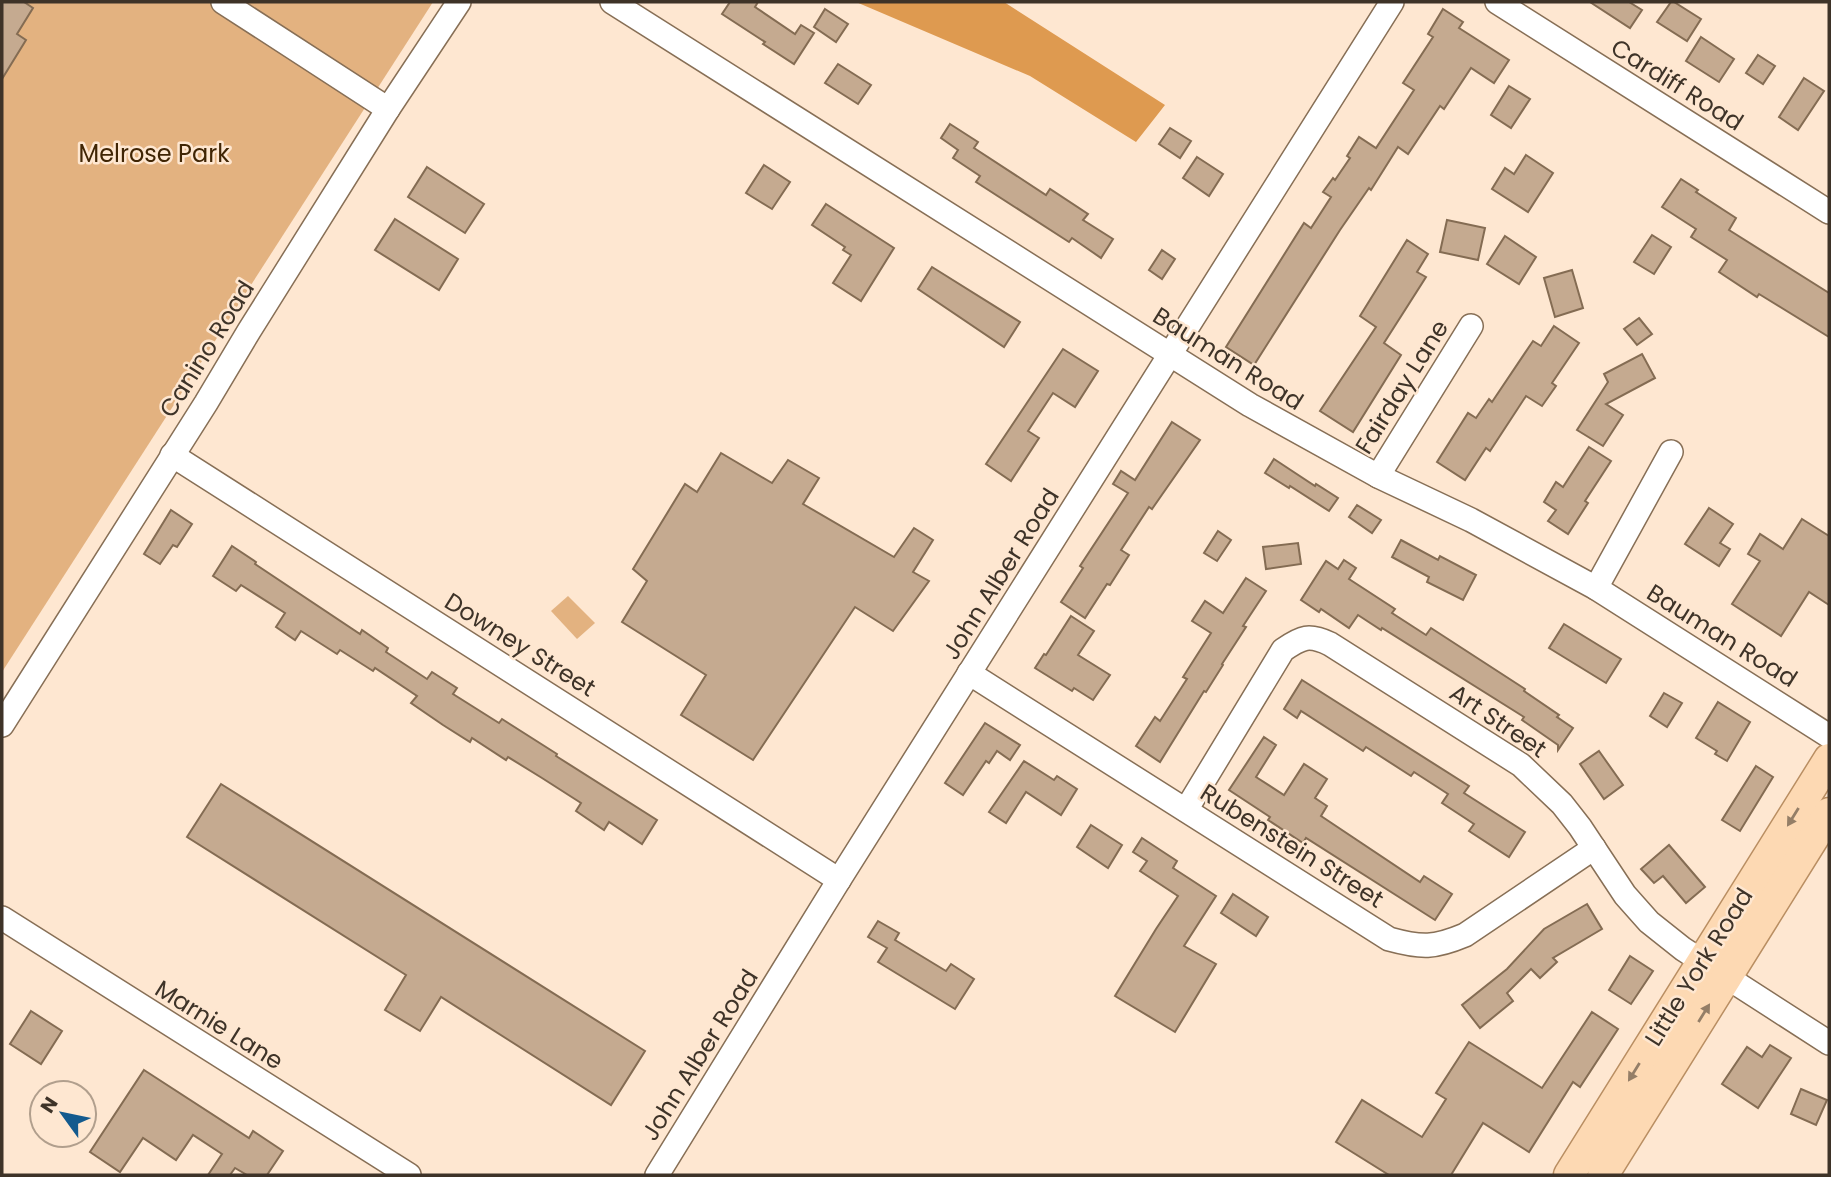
<svg xmlns="http://www.w3.org/2000/svg" width="1831" height="1177" font-family="Poppins,sans-serif">
<style>
.green{fill:#e3b280}
.forest{fill:#de9a50}
.building{fill:#c5aa90;stroke:#846c53;stroke-width:2}
.lines{fill:none;stroke-linecap:round;stroke-linejoin:round}
.minor-casing{stroke:#876f56;stroke-width:26}
.major-casing{stroke:#b98e62;stroke-width:33}
.minor{stroke:#fff;stroke-width:23}
.major{stroke:#fdd9b3;stroke-width:30}
.oneway{fill:#947e67}
.labels{text-anchor:middle;stroke-width:5;stroke-linejoin:round;paint-order:stroke}
.street-label{font-size:24px;fill:#3e3328;stroke:#fee7d1}
.park-label{font-size:24px;fill:#402504;stroke:#fee7d1}
</style>
<rect width="100%" height="100%" fill="#fee7d1"/>
<g class="green">
<path d="M 2,2 L 433,2 L 2,672 Z"/>
<path d="M 568,596 L 595,623 L 577,639 L 551,611 Z"/>
</g>
<path class="forest" d="M 856,2 L 1004,2 L 1165,105 L 1136,142 L 1030,76 Z"/>
<g class="building">
<path d="M 2,2 L 24,2 L 33,8 L 17,34 L 26,40 L 2,79 Z"/>
<path d="M 730,2 L 758,2 L 755,7 L 795,34 L 801,25 L 814,33 L 794,64 L 763,44 L 765,42 L 722,14 Z"/>
<path d="M 1590,2 L 1629,2 L 1642,10 L 1630,28 Z"/>
<path d="M 1671,2 L 1674,2 L 1701,19 L 1687,41 L 1657,22 Z"/>
<path d="M 825,9 L 848,24 L 836,42 L 814,27 Z"/>
<path d="M 1443,9 L 1463,22 L 1459,28 L 1509,60 L 1494,83 L 1471,68 L 1444,109 L 1440,106 L 1408,154 L 1398,147 L 1371,190 L 1369,188 L 1340,230 L 1254,365 L 1226,347 L 1304,223 L 1311,228 L 1331,197 L 1323,192 L 1333,178 L 1335,180 L 1350,158 L 1347,156 L 1359,137 L 1376,148 L 1414,90 L 1403,83 L 1433,37 L 1428,34 Z"/>
<path d="M 1701,37 L 1734,59 L 1719,82 L 1686,61 Z"/>
<path d="M 1758,55 L 1775,66 L 1763,84 L 1746,73 Z"/>
<path d="M 838,64 L 871,85 L 858,104 L 825,83 Z"/>
<path d="M 1804,78 L 1824,91 L 1798,130 L 1779,117 Z"/>
<path d="M 1509,86 L 1530,99 L 1511,128 L 1491,115 Z"/>
<path d="M 950,124 L 978,142 L 974,148 L 1046,195 L 1050,189 L 1088,214 L 1083,220 L 1113,239 L 1101,258 L 1072,238 L 1069,242 L 976,182 L 980,176 L 953,158 L 958,150 L 941,138 Z"/>
<path d="M 1170,128 L 1191,141 L 1180,158 L 1159,144 Z"/>
<path d="M 1526,155 L 1553,173 L 1528,212 L 1492,189 L 1505,168 L 1514,174 Z"/>
<path d="M 1197,157 L 1223,174 L 1209,196 L 1183,178 Z"/>
<path d="M 764,165 L 790,182 L 772,209 L 746,193 Z"/>
<path d="M 427,167 L 484,204 L 465,233 L 408,197 Z"/>
<path d="M 1681,179 L 1698,190 L 1696,192 L 1736,218 L 1729,230 L 1829,293 L 1829,337 L 1759,294 L 1757,297 L 1719,272 L 1727,260 L 1691,237 L 1696,229 L 1662,207 Z"/>
<path d="M 826,204 L 894,248 L 861,301 L 833,283 L 851,255 L 843,250 L 845,247 L 812,225 Z"/>
<path d="M 395,219 L 458,259 L 439,290 L 375,250 Z"/>
<path d="M 1447,220 L 1485,228 L 1478,260 L 1440,252 Z"/>
<path d="M 1652,235 L 1671,247 L 1654,274 L 1634,262 Z"/>
<path d="M 1505,236 L 1536,257 L 1519,284 L 1487,264 Z"/>
<path d="M 1407,240 L 1428,254 L 1417,272 L 1426,277 L 1384,343 L 1401,355 L 1353,432 L 1320,411 L 1376,327 L 1360,316 Z"/>
<path d="M 1162,250 L 1175,259 L 1162,279 L 1149,270 Z"/>
<path d="M 932,267 L 1020,322 L 1004,347 L 918,289 Z"/>
<path d="M 1572,270 L 1583,308 L 1555,317 L 1544,278 Z"/>
<path d="M 1639,318 L 1652,334 L 1637,345 L 1624,329 Z"/>
<path d="M 1554,326 L 1579,343 L 1552,383 L 1556,386 L 1542,406 L 1526,396 L 1490,451 L 1486,448 L 1465,480 L 1437,462 L 1468,413 L 1476,418 L 1489,399 L 1492,402 L 1533,341 L 1541,346 Z"/>
<path d="M 1063,349 L 1098,371 L 1075,407 L 1053,393 L 1028,431 L 1039,438 L 1011,481 L 986,464 Z"/>
<path d="M 1642,354 L 1655,378 L 1606,404 L 1623,415 L 1603,446 L 1577,430 L 1608,382 L 1604,374 Z"/>
<path d="M 1172,422 L 1200,440 L 1152,509 L 1149,507 L 1121,550 L 1129,555 L 1110,585 L 1107,584 L 1085,618 L 1061,602 L 1083,568 L 1080,566 L 1128,493 L 1113,484 L 1121,471 L 1135,480 Z"/>
<path d="M 1589,447 L 1611,461 L 1585,501 L 1588,503 L 1568,534 L 1548,521 L 1556,510 L 1544,502 L 1556,482 L 1563,487 Z"/>
<path d="M 721,453 L 772,483 L 788,460 L 819,478 L 803,504 L 894,557 L 914,528 L 933,540 L 913,572 L 929,581 L 893,631 L 855,607 L 753,760 L 681,715 L 706,675 L 622,622 L 647,581 L 633,569 L 685,484 L 697,492 Z"/>
<path d="M 1274,459 L 1315,486 L 1316,484 L 1338,498 L 1329,511 L 1290,486 L 1289,488 L 1265,473 Z"/>
<path d="M 1357,505 L 1381,520 L 1372,533 L 1349,517 Z"/>
<path d="M 1709,508 L 1733,524 L 1720,543 L 1730,549 L 1719,566 L 1685,544 Z"/>
<path d="M 171,510 L 192,524 L 177,547 L 173,545 L 160,564 L 144,554 Z"/>
<path d="M 1802,519 L 1829,536 L 1829,605 L 1809,592 L 1781,636 L 1732,604 L 1760,561 L 1748,554 L 1760,534 L 1783,549 Z"/>
<path d="M 1218,531 L 1231,540 L 1217,561 L 1204,553 Z"/>
<path d="M 1401,540 L 1438,560 L 1440,556 L 1476,575 L 1463,600 L 1427,582 L 1429,577 L 1392,557 Z"/>
<path d="M 1298,543 L 1301,564 L 1266,569 L 1263,547 Z"/>
<path d="M 232,546 L 256,562 L 255,564 L 360,634 L 362,630 L 388,648 L 386,652 L 427,679 L 432,672 L 457,688 L 453,694 L 499,723 L 502,719 L 557,754 L 556,756 L 657,820 L 642,844 L 609,822 L 604,830 L 576,811 L 581,803 L 542,778 L 508,757 L 506,760 L 472,738 L 470,742 L 443,725 L 411,703 L 417,696 L 375,668 L 373,671 L 340,650 L 337,654 L 301,631 L 295,640 L 276,627 L 285,613 L 241,585 L 236,591 L 213,576 Z"/>
<path d="M 1344,560 L 1356,568 L 1349,579 L 1395,609 L 1392,613 L 1426,635 L 1431,628 L 1525,689 L 1524,691 L 1559,715 L 1557,717 L 1573,728 L 1558,750 L 1558,745 L 1522,720 L 1524,717 L 1382,628 L 1381,630 L 1358,615 L 1349,628 L 1321,609 L 1319,612 L 1301,600 L 1326,561 L 1338,569 Z"/>
<path d="M 1246,578 L 1266,591 L 1243,626 L 1246,627 L 1222,664 L 1223,665 L 1206,692 L 1204,691 L 1160,762 L 1136,746 L 1155,717 L 1160,721 L 1187,679 L 1183,677 L 1211,633 L 1192,621 L 1205,601 L 1223,613 Z"/>
<path d="M 1071,616 L 1094,631 L 1078,655 L 1110,675 L 1093,700 L 1074,688 L 1072,691 L 1035,668 L 1044,654 L 1046,655 Z"/>
<path d="M 1564,624 L 1621,659 L 1606,683 L 1549,648 Z"/>
<path d="M 1302,680 L 1469,786 L 1464,793 L 1525,832 L 1509,857 L 1469,831 L 1474,824 L 1442,803 L 1448,794 L 1414,772 L 1411,776 L 1366,747 L 1363,751 L 1301,711 L 1297,718 L 1284,709 Z"/>
<path d="M 1664,693 L 1682,703 L 1667,727 L 1650,716 Z"/>
<path d="M 1718,702 L 1750,722 L 1727,761 L 1715,754 L 1717,751 L 1696,738 Z"/>
<path d="M 985,723 L 1020,745 L 1010,760 L 997,751 L 989,763 L 986,761 L 963,795 L 945,783 Z"/>
<path d="M 1264,737 L 1276,745 L 1256,777 L 1284,795 L 1304,764 L 1327,779 L 1315,798 L 1327,806 L 1321,816 L 1420,882 L 1424,876 L 1452,894 L 1435,920 L 1306,838 L 1303,843 L 1268,820 L 1270,817 L 1229,790 Z"/>
<path d="M 1599,751 L 1623,785 L 1604,799 L 1580,764 Z"/>
<path d="M 1024,761 L 1054,780 L 1057,776 L 1077,789 L 1061,815 L 1026,792 L 1006,823 L 989,812 Z"/>
<path d="M 1756,766 L 1773,777 L 1740,831 L 1722,820 Z"/>
<path d="M 221,784 L 645,1051 L 611,1105 L 441,997 L 420,1031 L 385,1010 L 406,975 L 187,837 Z"/>
<path d="M 1091,825 L 1122,845 L 1108,868 L 1077,847 Z"/>
<path d="M 1142,838 L 1177,861 L 1173,868 L 1216,896 L 1184,946 L 1216,964 L 1175,1032 L 1115,996 L 1156,929 L 1178,896 L 1140,871 L 1147,861 L 1133,852 Z"/>
<path d="M 1669,845 L 1705,887 L 1686,903 L 1663,876 L 1654,883 L 1641,869 Z"/>
<path d="M 1233,894 L 1268,917 L 1256,936 L 1221,913 Z"/>
<path d="M 1587,904 L 1602,929 L 1553,958 L 1557,962 L 1540,978 L 1531,969 L 1507,993 L 1513,1001 L 1480,1028 L 1462,1005 L 1507,969 L 1544,929 Z"/>
<path d="M 878,921 L 899,933 L 895,940 L 946,971 L 951,964 L 974,979 L 955,1009 L 878,962 L 887,948 L 868,937 Z"/>
<path d="M 1630,956 L 1653,971 L 1631,1004 L 1609,990 Z"/>
<path d="M 31,1011 L 62,1031 L 41,1064 L 10,1044 Z"/>
<path d="M 1592,1012 L 1618,1029 L 1580,1087 L 1573,1082 L 1529,1152 L 1483,1123 L 1451,1175 L 1389,1175 L 1336,1142 L 1362,1100 L 1422,1137 L 1446,1099 L 1436,1093 L 1469,1042 L 1542,1088 Z"/>
<path d="M 1770,1045 L 1791,1058 L 1758,1108 L 1722,1084 L 1747,1047 L 1762,1057 Z"/>
<path d="M 144,1070 L 249,1138 L 253,1131 L 283,1151 L 267,1175 L 247,1175 L 235,1168 L 230,1175 L 208,1175 L 222,1154 L 193,1135 L 176,1160 L 143,1138 L 120,1172 L 90,1152 Z"/>
<path d="M 1801,1089 L 1827,1100 L 1816,1125 L 1791,1114 Z"/>
</g>
<g class="lines">
<g class="minor-casing">
<g id="minor">
<path d="M 223,2 L 388,109"/>
<path d="M 612,2 L 1250,405 L 1378,476 L 1471,520 L 1596,588 L 1829,736"/>
<path d="M 1497,2 L 1829,212"/>
<path d="M 172,455 L 839,880"/>
<path d="M 1378,476 L 1471,326"/>
<path d="M 1596,588 L 1671,452"/>
<path d="M 969,673 L 1389,939 C 1422,948 1434,948 1465,935 L 1594,848"/>
<path d="M 2,725 L 206,403 L 249,331 L 388,109 L 459,2"/>
<path d="M 1186,810 L 1283,650 C 1302,637 1309,634 1330,644 L 1521,765 L 1562,804 L 1580,827 L 1625,895 L 1649,922 L 1683,949 L 1829,1043"/>
<path d="M 2,918 L 409,1175"/>
<path d="M 657,1175 L 839,880 L 1392,2"/>
</g>
</g>
<g class="major-casing">
<g id="major">
<path d="M 1569,1175 L 1829,759"/>
<path d="M 1603,1175 L 1829,813"/>
</g>
</g>
<use href="#minor" class="minor"/>
<use href="#major" class="major"/>
</g>
<defs><path id="oneway-solid" d="M-6-.8H1V-3.2L6.5 0L1 3.2V.8H-6Z" transform="scale(1.75)"/></defs>
<g class="oneway">
<use href="#oneway-solid" transform="translate(1793 817) rotate(122)"/>
<use href="#oneway-solid" transform="translate(1704 1013) rotate(-58)"/>
<use href="#oneway-solid" transform="translate(1634 1072) rotate(122)"/>
</g>
<g class="labels">
<g class="street-label">
<text transform="translate(1677 85) rotate(32)" y="8">Cardiff Road</text>
<text transform="translate(207 349) rotate(-58)" y="8">Canino Road</text>
<text transform="translate(1228 359) rotate(32)" y="8">Bauman Road</text>
<text transform="translate(1402 387) rotate(-58)" y="8">Fairday Lane</text>
<text transform="translate(1001 574) rotate(-58)" y="8">John Alber Road</text>
<text transform="translate(1722 636) rotate(32)" y="8">Bauman Road</text>
<text transform="translate(520 645) rotate(32)" y="8">Downey Street</text>
<text transform="translate(1498 721) rotate(34)" y="8">Art Street</text>
<text transform="translate(1292 846) rotate(32)" y="8">Rubenstein Street</text>
<text transform="translate(1699 967) rotate(-58)" y="8">Little York Road</text>
<text transform="translate(219 1025) rotate(32)" y="8">Marnie Lane</text>
<text transform="translate(700 1055) rotate(-58)" y="8">John Alber Road</text>
</g>
<g class="park-label">
<text x="154" y="162">Melrose Park</text>
</g>
</g>
<rect width="1831" height="1177" fill="none" stroke="#3e3328" stroke-width="7"/>
<g transform="translate(63 1114) rotate(303)"><circle r="33" fill="#fee7d1" stroke="#b19f8d" stroke-width="2"/>
<path d="M0-5L12 26L0 18L-12 26Z" fill="#135a8e"/>
<text y="-10" font-size="19" font-weight="bold" text-anchor="middle" fill="#3e3328">N</text>
</g>
</svg>
